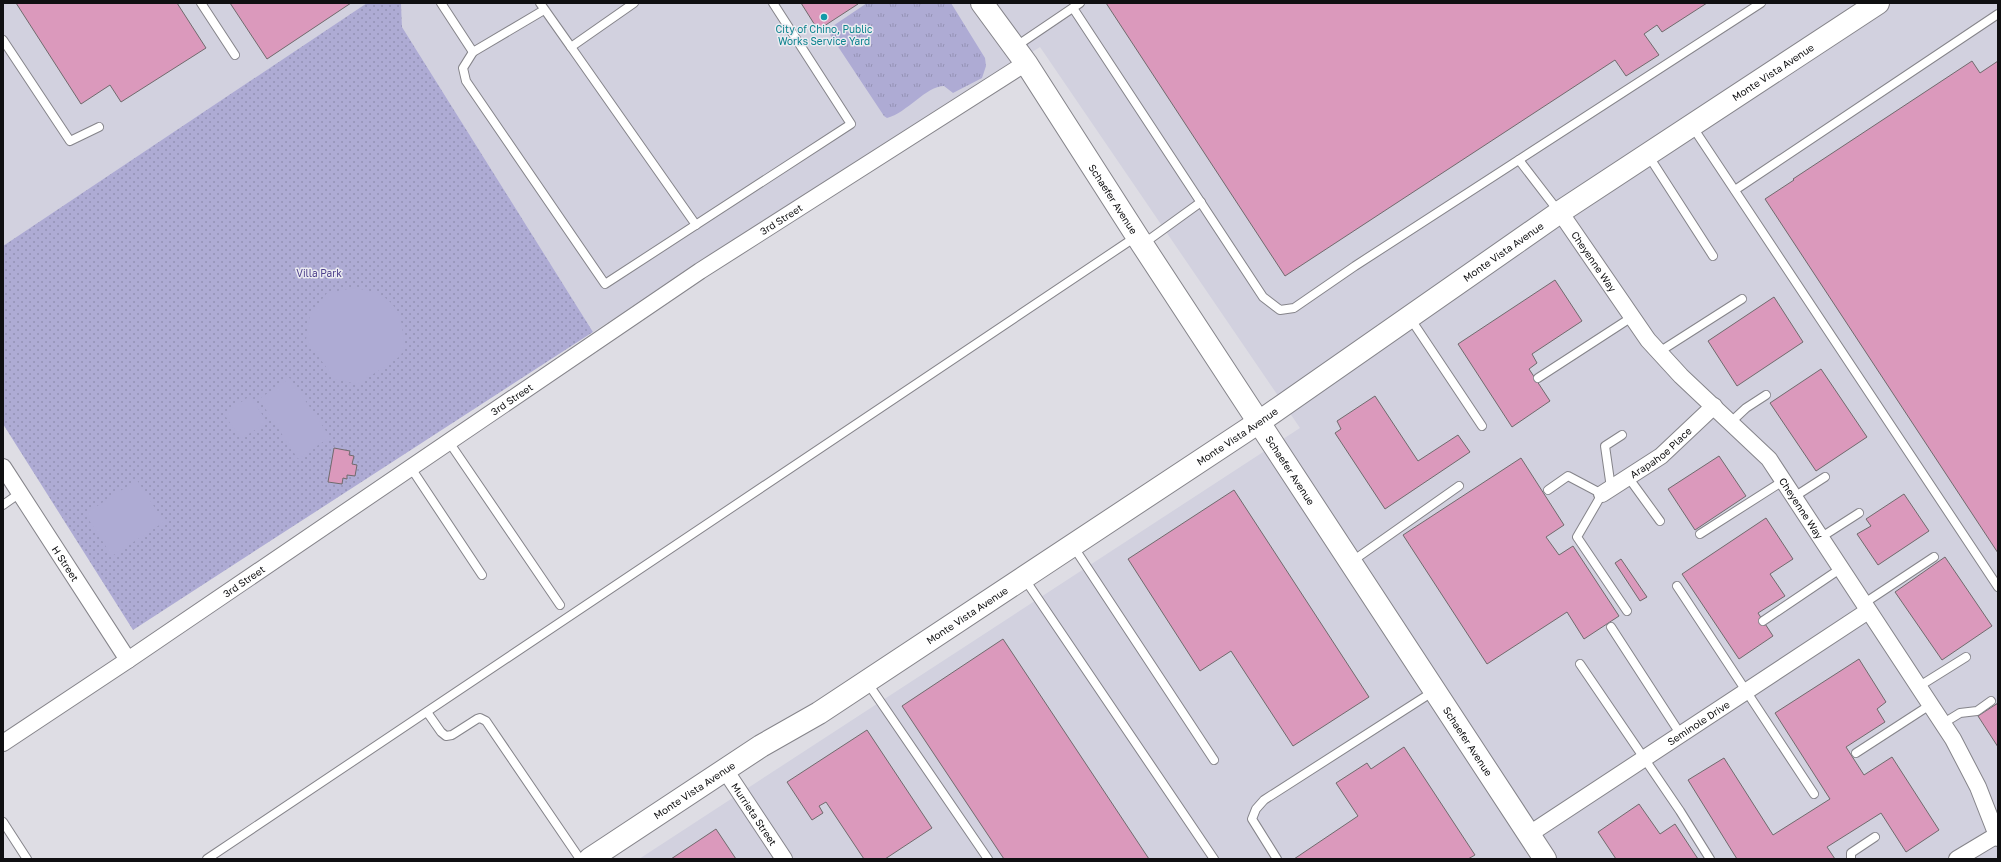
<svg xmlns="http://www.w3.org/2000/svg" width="2001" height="862" font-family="'Golos Text',sans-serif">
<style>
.built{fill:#d2d1df}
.grass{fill:url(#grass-tufts)}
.park{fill:url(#park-dots)}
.garden{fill:#aeabd4}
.building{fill:#db99bc;stroke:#706a6d}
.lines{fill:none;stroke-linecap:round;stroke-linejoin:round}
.lane-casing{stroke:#85848a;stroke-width:10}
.street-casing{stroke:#85848a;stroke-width:18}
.secondary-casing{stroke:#85848a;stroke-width:24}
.lane{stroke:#fff;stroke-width:8}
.street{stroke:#fff;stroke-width:16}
.secondary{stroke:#fff;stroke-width:22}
.culture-dot{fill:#0f9aa8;stroke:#ebebf1;stroke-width:1.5}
.labels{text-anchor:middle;stroke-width:3;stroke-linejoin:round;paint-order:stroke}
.culture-label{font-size:10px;fill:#0d838f;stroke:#ebebf1}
.street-label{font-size:10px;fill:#0f0f11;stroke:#ebebf1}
.park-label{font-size:10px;fill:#4c3f8a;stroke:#ebebf1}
</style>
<defs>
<pattern id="grass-tufts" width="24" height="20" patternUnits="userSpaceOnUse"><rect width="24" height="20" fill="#aeabd4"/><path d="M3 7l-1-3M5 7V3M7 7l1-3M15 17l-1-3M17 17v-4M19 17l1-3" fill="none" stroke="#9492b5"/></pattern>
<pattern id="park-dots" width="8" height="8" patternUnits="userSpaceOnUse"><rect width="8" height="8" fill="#aeabd4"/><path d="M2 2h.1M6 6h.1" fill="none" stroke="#9492b5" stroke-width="1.8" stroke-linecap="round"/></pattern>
</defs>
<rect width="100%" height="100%" fill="#dedde4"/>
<g class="built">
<path d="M 3,3 L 367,3 L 3,246 Z"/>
<path d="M 401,3 L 1998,3 L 1998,859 L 639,859 L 1300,428 L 1040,47 L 593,332 L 402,27 Z"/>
</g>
<path class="grass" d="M 867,3 L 951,3 L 985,58 L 986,66 L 982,78 L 953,93 L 944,86 C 926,86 907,113 887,118 L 884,116 L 827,30 Z"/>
<path class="park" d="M 367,3 L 401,3 L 402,27 L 593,332 L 133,630 L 3,424 L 3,246 Z"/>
<g class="garden">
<path d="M 353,288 C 382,291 401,302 403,334 C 404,340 404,349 401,355 C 397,360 365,379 357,384 L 335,379 L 306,340 L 310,314 L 327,293 Z"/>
<path d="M 290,378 L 330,437 L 298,459 L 259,399 Z"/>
<path d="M 250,396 L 267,422 L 241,439 L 224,414 Z"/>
<path d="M 137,480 L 164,522 L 112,556 L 85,514 Z"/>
</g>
<g class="building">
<path d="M 16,3 L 177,3 L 206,48 L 121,102 L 110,85 L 81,104 Z"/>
<path d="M 230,3 L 351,3 L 267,59 Z"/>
<path d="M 801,3 L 858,3 L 858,4 L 818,30 Z"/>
<path d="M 1106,3 L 1707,3 L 1662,32 L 1657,25 L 1644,34 L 1659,55 L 1626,76 L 1615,60 L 1285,276 Z"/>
<path d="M 1972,61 L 1980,73 L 1998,61 L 1998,553 L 1765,199 L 1794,180 L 1793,179 Z"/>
<path d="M 1555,280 L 1582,321 L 1532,354 L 1537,363 L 1529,369 L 1550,401 L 1512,427 L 1458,344 Z"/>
<path d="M 1774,297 L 1803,342 L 1737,386 L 1708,341 Z"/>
<path d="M 1821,369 L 1867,437 L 1816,471 L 1770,403 Z"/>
<path d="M 1375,396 L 1418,461 L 1458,435 L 1470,452 L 1385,509 L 1335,433 L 1341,429 L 1337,421 Z"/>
<path d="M 334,448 L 350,451 L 349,455 L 354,456 L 352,464 L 357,465 L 355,476 L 347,475 L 347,479 L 343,478 L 342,484 L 328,482 Z"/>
<path d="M 1719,456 L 1746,496 L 1695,530 L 1668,489 Z"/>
<path d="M 1521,458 L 1564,525 L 1546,537 L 1559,555 L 1573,546 L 1619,616 L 1584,639 L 1567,612 L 1487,664 L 1403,535 Z"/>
<path d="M 1234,490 L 1369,697 L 1293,746 L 1231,651 L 1200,671 L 1128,559 Z"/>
<path d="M 1904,494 L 1929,531 L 1878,565 L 1857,534 L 1871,526 L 1866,519 Z"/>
<path d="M 1766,518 L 1793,559 L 1770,574 L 1785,596 L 1758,613 L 1773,636 L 1739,659 L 1682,574 Z"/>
<path d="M 1945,557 L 1992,626 L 1942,660 L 1895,592 Z"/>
<path d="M 1621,559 L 1647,597 L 1640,601 L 1615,563 Z"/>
<path d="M 1003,639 L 1149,859 L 1004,859 L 902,706 Z"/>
<path d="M 1859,659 L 1886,702 L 1877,709 L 1885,722 L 1846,747 L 1864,775 L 1892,757 L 1939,830 L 1906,852 L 1881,813 L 1827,847 L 1835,859 L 1737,859 L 1688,780 L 1724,758 L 1773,835 L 1830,799 L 1775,713 Z"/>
<path d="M 1998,703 L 1998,747 L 1978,716 Z"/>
<path d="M 867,730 L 932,828 L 885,859 L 864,859 L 826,802 L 819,806 L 823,813 L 812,820 L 787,782 Z"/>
<path d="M 1404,747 L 1475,855 L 1468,859 L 1294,859 L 1358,816 L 1336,783 L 1367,763 L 1371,769 Z"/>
<path d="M 1639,804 L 1660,834 L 1675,824 L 1698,859 L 1616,859 L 1598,832 Z"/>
<path d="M 716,829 L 736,859 L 671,859 Z"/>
</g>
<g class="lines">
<g class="lane-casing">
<g id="lane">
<path d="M 201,3 L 235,55"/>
<path d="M 441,3 L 473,52 L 544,10"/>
<path d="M 540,3 L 571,47 L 634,3"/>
<path d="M 1073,8 L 1263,297 L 1280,310 L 1294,308 L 1355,266 L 1761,3"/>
<path d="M 3,40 L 70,141 L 99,127"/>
<path d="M 571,47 L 696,225"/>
<path d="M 1015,47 L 1080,3"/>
<path d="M 473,52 L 463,68 L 466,81 L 605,284 L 851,124 L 773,3"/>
<path d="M 1692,126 L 1998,587"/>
<path d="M 1648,155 L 1713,256"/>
<path d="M 1519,160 L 1559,212"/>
<path d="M 1735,190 L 1998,14"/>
<path d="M 1143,244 L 1201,202"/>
<path d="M 1410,318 L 1482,426"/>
<path d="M 1659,352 L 1742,299"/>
<path d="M 1538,378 L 1632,317"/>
<path d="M 1731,422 L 1746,408 L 1766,395"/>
<path d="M 449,442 L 560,605"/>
<path d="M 411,468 L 482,575"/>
<path d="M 1628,477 L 1660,521"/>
<path d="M 1611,488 L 1605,446 L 1622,435"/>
<path d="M 1548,490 L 1568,476 L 1602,494 L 1577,537 L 1627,611"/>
<path d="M 1794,497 L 1825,477"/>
<path d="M 3,505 L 20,493"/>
<path d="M 1700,534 L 1783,481"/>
<path d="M 1820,538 L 1859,513"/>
<path d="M 1073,546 L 1214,760"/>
<path d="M 1351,562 L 1459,486"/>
<path d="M 1024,578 L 1214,859"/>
<path d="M 1677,586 L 1814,794"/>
<path d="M 1863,604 L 1934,557"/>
<path d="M 1763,621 L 1840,569"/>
<path d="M 1611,627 L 1681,735"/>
<path d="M 1580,664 L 1680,811 L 1710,859"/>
<path d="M 867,682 L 988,859"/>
<path d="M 1918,687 L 1966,657"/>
<path d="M 427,712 L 441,732 L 446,736 L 452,735 L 477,719 L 480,718 L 486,721 L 580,859"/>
<path d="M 1942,724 L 1960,713 L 1977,711 L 1991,701"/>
<path d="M 1856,753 L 1930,705"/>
<path d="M 3,822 L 27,859"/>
<path d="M 207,859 L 1137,236"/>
<path d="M 1277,859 L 1252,819 L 1256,809 L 1264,800 L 1434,691"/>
<path d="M 1851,859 L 1851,853 L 1875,837"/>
</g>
</g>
<g class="street-casing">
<g id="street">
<path id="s1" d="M 1560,212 L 1648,340 L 1681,376 L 1769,459 L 1953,739 L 1978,787 L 1998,838"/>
<path id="s2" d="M 3,467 L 128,660"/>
<path id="s3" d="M 1602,494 L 1661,456 L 1714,406"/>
<path id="s4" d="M 3,743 L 128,660 L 700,271 L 1026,63"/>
<path id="s5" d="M 725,770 L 784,859"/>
<path id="s6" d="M 1528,835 L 1868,611"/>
<path d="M 1957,859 L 1997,835"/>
</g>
</g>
<g class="secondary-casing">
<g id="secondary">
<path id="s7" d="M 982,3 L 1026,63 L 1142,244 L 1545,859"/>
<path id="s8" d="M 590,859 L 761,746 L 819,713 L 1259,422 L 1560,212 L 1878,3"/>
</g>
</g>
<use href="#lane" class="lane"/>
<use href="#street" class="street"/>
<use href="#secondary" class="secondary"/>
</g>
<circle class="culture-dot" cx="824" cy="17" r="4"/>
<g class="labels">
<g class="culture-label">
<text x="824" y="33">City of Chino, Public<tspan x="824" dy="12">Works Service Yard</tspan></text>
</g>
<g class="street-label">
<text dy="4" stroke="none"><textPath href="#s8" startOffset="1421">Monte Vista Avenue</textPath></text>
<text dy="4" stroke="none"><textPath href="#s7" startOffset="236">Schaefer Avenue</textPath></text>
<text dy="4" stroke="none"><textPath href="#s4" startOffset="938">3rd Street</textPath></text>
<text dy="4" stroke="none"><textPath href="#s8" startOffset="1097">Monte Vista Avenue</textPath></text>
<text dy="4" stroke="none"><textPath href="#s1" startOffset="60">Cheyenne Way</textPath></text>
<text dy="4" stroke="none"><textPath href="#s4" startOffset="614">3rd Street</textPath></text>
<text dy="4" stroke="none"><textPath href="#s8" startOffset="773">Monte Vista Avenue</textPath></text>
<text dy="4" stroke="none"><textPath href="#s3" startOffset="72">Arapahoe Place</textPath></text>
<text dy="4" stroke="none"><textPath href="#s7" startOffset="560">Schaefer Avenue</textPath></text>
<text dy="4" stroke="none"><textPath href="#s1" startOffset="384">Cheyenne Way</textPath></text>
<text dy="4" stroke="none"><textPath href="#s2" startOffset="115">H Street</textPath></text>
<text dy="4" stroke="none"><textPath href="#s4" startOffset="290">3rd Street</textPath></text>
<text dy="4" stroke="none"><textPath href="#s8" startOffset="449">Monte Vista Avenue</textPath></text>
<text dy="4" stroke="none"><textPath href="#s6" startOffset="204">Seminole Drive</textPath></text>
<text dy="4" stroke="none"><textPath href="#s7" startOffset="884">Schaefer Avenue</textPath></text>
<text dy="4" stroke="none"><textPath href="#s8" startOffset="125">Monte Vista Avenue</textPath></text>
<text dy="4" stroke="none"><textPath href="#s5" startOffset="53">Murrieta Street</textPath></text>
</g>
<g class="park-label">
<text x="319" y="277">Villa Park</text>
</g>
</g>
<rect width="2001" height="862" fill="none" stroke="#0f0f11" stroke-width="8"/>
</svg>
